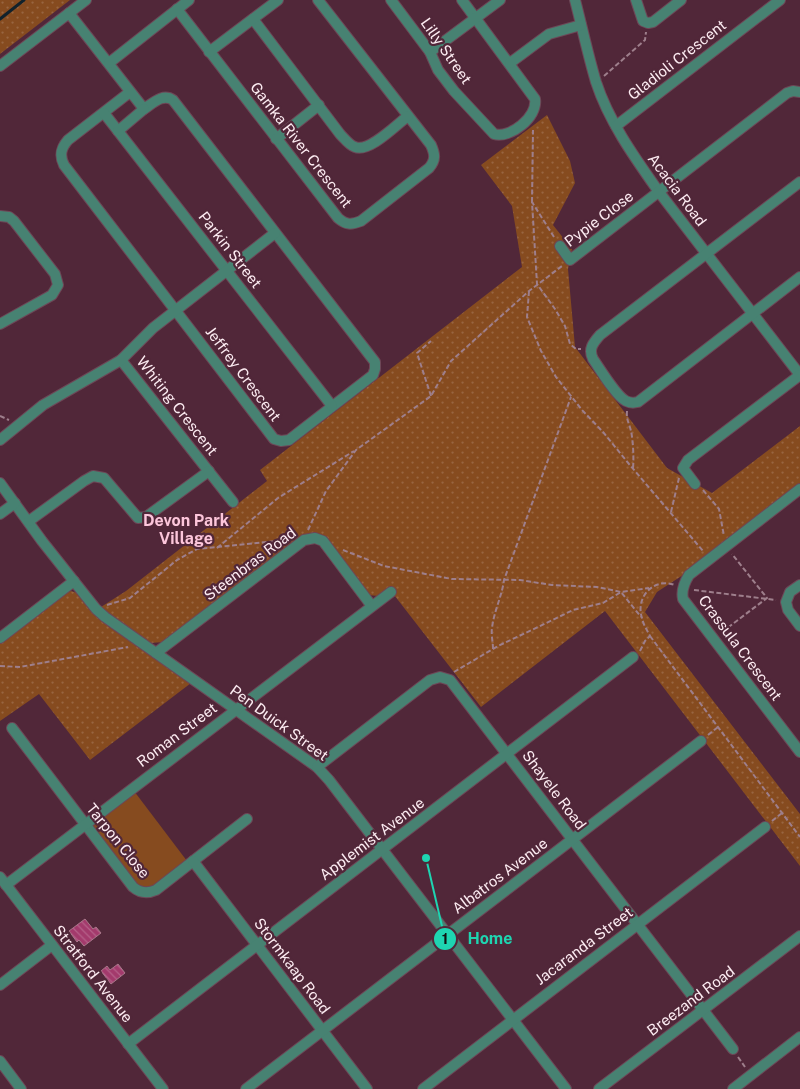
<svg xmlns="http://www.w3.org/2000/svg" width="800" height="1089" font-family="'Public Sans',sans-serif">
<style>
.grass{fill:url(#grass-dots)}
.green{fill:#864b1f}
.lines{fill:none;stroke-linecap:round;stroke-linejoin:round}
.stream{stroke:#11222c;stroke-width:3}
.building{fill:url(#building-back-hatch);stroke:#a9778a}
.minor-casing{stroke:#6d4757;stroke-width:12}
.tertiary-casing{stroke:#6d4757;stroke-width:12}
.path{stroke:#9e7f8c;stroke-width:2;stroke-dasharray:5 2.5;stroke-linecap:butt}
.minor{stroke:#478272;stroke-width:10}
.tertiary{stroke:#478272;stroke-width:10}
.labels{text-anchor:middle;stroke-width:4.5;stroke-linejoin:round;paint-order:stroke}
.street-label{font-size:15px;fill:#fdecf2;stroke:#512739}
.neighbourhood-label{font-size:16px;font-weight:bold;fill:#fdc6db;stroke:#512739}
.leader{fill:none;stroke:#1ed5b1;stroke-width:2}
.callout-dot{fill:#1ed5b1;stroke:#512739;stroke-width:2}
.mark-label{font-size:15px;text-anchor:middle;font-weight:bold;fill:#111}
.callout-label{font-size:16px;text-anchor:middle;font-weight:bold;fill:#1ed5b1;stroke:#512739;stroke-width:4.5;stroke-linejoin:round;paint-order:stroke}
</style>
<defs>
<pattern id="grass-dots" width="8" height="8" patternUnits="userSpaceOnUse" patternTransform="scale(1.25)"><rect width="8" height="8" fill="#864b1f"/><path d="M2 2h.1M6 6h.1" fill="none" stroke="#986540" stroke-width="1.8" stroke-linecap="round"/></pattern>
<pattern id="building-back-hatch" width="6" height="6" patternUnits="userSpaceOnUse" patternTransform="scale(1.25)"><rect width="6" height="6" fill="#a33a6c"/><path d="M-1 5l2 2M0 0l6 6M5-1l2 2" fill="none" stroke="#b56089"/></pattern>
</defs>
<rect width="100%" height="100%" fill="#512739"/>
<g class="grass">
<path d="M 0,0 L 70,0 L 0,54 Z"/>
<path d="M 547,115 L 570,161 L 575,183 L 553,225 L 572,249 L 568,269 L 575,347 L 667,468 L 712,493 L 800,426 L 800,485 L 683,575 L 657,592 L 645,612 L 800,814 L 800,866 L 605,611 L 481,707 L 391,591 L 378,596 L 368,595 L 319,535 L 164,642 L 150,643 L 108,614 L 101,607 L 126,591 L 267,481 L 260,470 L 522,267 L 512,206 L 481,165 Z"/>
<path d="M 71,591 L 77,593 L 109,627 L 191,683 L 90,760 L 39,694 L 0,721 L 0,643 L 67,592 Z"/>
</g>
<path class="green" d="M 134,791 L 187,861 L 150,888 L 139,887 L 94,829 L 94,823 Z"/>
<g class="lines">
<path class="stream" d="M 0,19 L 24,0"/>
</g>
<g class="building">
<path d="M 85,919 L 93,929 L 96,927 L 101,933 L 84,946 L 79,940 L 77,942 L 69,931 Z"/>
<path d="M 118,964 L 125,973 L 111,984 L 101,971 L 107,966 L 110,970 Z"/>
</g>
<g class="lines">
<g class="minor-casing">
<g id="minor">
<path d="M 391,0 L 430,52 L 438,70 L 454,91 L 494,134 C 510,139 538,117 535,99 L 462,0"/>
<path d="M 575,0 C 582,27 588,55 596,82 C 609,122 635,158 659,192 L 800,375"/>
<path d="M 636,0 L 643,21 L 648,23 L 653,22 L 681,0"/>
<path d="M 177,9 L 338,218 C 346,225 351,225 361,221 L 429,168 C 436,160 435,154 431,145 L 318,0"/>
<path d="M 69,13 L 144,109 C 153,103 163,93 173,100 L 375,362 L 375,369 L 373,375 L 289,440 L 281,441 L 274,439 L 64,165 C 59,155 61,148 68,140 L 130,92"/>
<path d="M 253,19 L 340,134 C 344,138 349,145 355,147 C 369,153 396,125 408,116"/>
<path d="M 209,52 L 278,0"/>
<path d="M 430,52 L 500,0"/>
<path d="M 109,63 L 189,0"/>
<path d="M 510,63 L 549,34 L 581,25"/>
<path d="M 0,66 L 86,0"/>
<path d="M 104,113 L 332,406"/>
<path d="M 616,126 L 780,0"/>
<path d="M 118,131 L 144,109"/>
<path d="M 276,139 L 319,105"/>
<path d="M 800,182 L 600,335 C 593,343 588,349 593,359 C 600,369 616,396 626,401 C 630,403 634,403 638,402 L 800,277"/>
<path d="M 0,216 L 9,217 L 14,221 L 55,274 L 58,285 L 52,295 L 0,324"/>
<path d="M 560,246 L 570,260 L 787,93 L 793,91 L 800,92"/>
<path d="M 121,360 L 233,502"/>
<path d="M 0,440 L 43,405 L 121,360 L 153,328 L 275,233"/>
<path d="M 0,483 L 42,541 L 96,609 L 105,617 L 317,767 L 329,780 L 566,1089"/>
<path d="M 695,484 L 683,468 L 688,460 L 800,375"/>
<path d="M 800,489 L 689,575 C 684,583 681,590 683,599 L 800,752"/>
<path d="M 0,514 L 15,503"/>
<path d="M 29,521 L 84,481 L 93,476 L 104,478 L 138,518 L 146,517 L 209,471"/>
<path d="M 800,585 L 790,592 L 786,602 L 788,610 L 800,626"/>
<path d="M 0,638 L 74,581"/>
<path d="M 156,653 L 304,540 L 315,538 L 323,541 L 371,605"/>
<path d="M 12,728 L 133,887 C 140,893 147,894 156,890 L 247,819"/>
<path d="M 317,767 L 430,680 L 440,677 L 450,680 L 733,1049"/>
<path d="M 193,861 L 367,1089"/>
<path d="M 6,885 L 391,592"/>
<path d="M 0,985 L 52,945"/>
<path d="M 128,1044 L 633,657"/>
<path d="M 0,1061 L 21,1089"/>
<path d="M 246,1089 L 701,741"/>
<path d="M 423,1089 L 765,827"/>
<path d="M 599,1089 L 800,936"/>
</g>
</g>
<g class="tertiary-casing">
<g id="tertiary">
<path d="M 0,877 L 163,1089"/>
<path d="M 733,1089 L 800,1037"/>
</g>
</g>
<g class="path">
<path d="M 604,76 L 645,40 L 646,32"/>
<path d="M 532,202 L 533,130"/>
<path d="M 554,237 L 532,202 L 537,284 L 555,309 L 565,326 L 570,344 L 576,349 L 581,349"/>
<path d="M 529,291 L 527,317 L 541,351 L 556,377 L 582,410 L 603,432 L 629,464 L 703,551"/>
<path d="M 431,396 L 417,353 L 431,341"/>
<path d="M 627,411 C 626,419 629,423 631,431 C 633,440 634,458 633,468"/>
<path d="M 0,416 L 9,420"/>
<path d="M 703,490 L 719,509 L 724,536"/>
<path d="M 671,512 L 679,478"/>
<path d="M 308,530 L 326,491 L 356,450 L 431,396 L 451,361 L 529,291 L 562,266"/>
<path d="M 217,548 L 278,498 L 354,451"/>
<path d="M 343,550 L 384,566 L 452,579 L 520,580 L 552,585 L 597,587 L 621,592 L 649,588"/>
<path d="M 694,590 L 776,600"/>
<path d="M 107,605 L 130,598 L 177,560 L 197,549 L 287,540"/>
<path d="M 722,632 L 767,598 L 732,554"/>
<path d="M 650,636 L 800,837"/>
<path d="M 493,649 C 493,642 491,635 492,628 C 494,611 502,596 504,580 L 571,397"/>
<path d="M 640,651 L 645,641 L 650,636 C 647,630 643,624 642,618 C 635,597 654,577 675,585"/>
<path d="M 0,666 L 20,667 L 128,647"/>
<path d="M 454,672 L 498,646 L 538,627 L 573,610 L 603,603 L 621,592 L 641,617"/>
<path d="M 708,735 L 718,727"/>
<path d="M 772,821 L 782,813"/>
<path d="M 738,1057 L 745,1067"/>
</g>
<use href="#minor" class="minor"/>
<use href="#tertiary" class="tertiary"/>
</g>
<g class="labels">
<g class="street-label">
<text transform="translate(446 51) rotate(55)" y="5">Lilly Street</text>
<text transform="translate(677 60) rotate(-38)" y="5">Gladioli Crescent</text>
<text transform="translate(301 145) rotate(52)" y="5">Gamka River Crescent</text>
<text transform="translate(677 190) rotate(53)" y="5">Acacia Road</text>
<text transform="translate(599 219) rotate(-37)" y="5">Pypie Close</text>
<text transform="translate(230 250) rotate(52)" y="5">Parkin Street</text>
<text transform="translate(243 374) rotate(53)" y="5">Jeffrey Crescent</text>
<text transform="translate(177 406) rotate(52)" y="5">Whiting Crescent</text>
<text transform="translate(250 564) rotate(-37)" y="5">Steenbras Road</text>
<text transform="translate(740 648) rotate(53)" y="5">Crassula Crescent</text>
<text transform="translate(279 723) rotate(36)" y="5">Pen Duick Street</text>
<text transform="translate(177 735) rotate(-37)" y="5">Roman Street</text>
<text transform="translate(554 790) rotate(53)" y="5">Shayele Road</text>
<text transform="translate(372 839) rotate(-37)" y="5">Applemist Avenue</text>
<text transform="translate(118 841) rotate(51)" y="5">Tarpon Close</text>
<text transform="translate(500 876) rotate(-37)" y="5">Albatros Avenue</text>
<text transform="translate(584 946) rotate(-37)" y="5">Jacaranda Street</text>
<text transform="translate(292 966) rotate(53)" y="5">Stormkaap Road</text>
<text transform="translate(93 974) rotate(52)" y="5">Stratford Avenue</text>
<text transform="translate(691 1001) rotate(-37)" y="5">Breezand Road</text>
</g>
<g class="neighbourhood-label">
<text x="186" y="526">Devon Park<tspan x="186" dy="18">Village</tspan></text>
</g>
</g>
<path class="leader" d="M426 858L445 939"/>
<g class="callout-dot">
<circle cx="426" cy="858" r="5"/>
<circle cx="445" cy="939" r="12"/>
</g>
<g class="mark-label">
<text x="445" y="944">1</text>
</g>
<g class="callout-label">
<text x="490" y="944">Home</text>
</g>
</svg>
